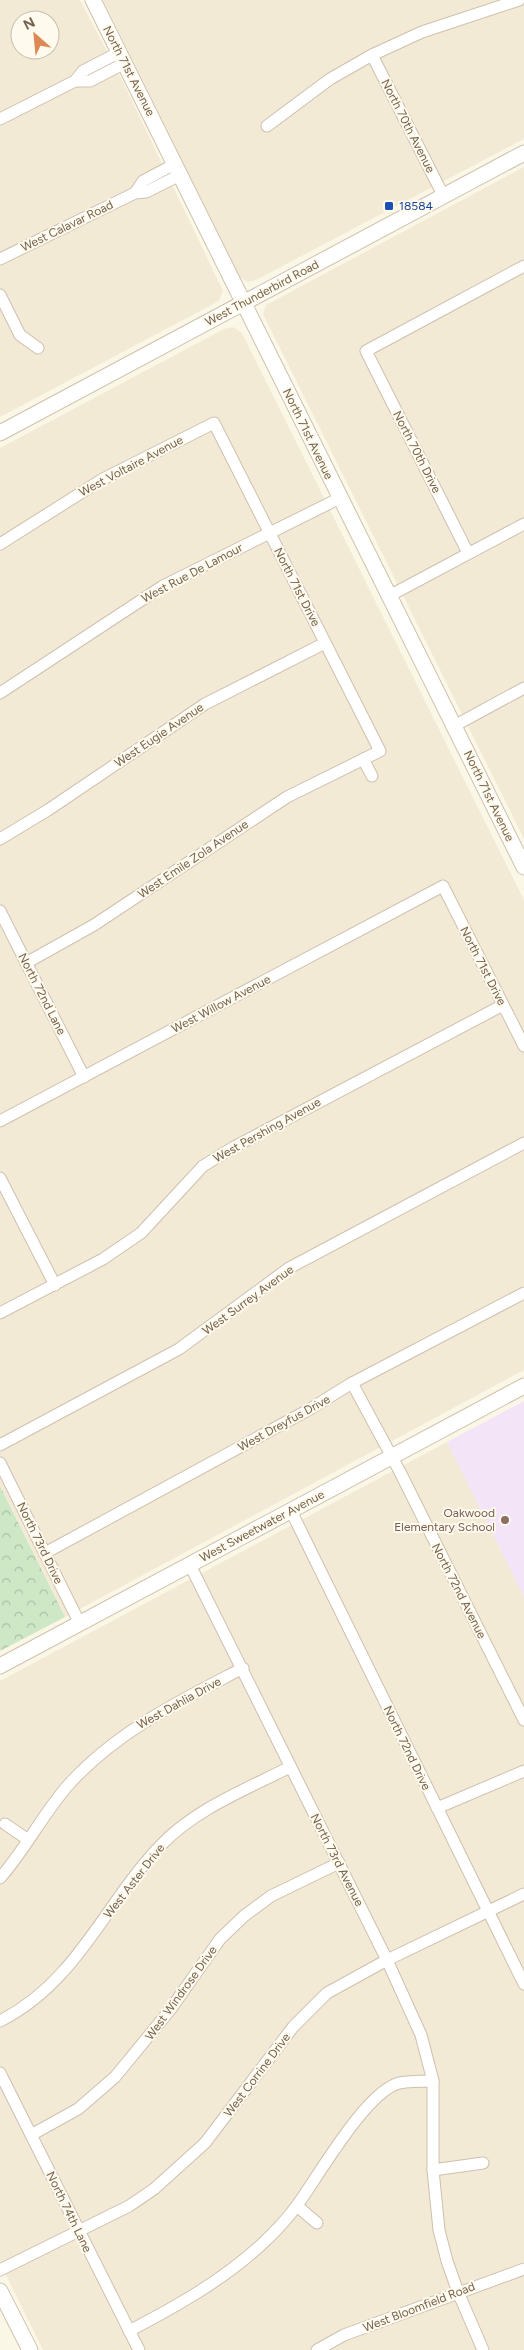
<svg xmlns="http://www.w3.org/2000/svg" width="524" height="2350" font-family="Figtree,sans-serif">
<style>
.residential{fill:#f3ead6;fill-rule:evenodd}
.education{fill:#f4e4f8}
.forest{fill:url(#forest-crowns)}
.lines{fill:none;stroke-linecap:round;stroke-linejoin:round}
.street-casing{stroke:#cdc0ae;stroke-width:13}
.secondary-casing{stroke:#cfc1ab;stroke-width:17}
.street{stroke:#fff;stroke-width:11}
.secondary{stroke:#fff;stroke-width:15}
.transit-dot{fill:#1a4fb4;stroke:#fefaed;stroke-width:2}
.education-dot{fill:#8d6e63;stroke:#fefaed;stroke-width:2}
.labels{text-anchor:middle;stroke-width:4;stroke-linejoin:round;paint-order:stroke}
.street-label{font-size:12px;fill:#74614d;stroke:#fefaed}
.transit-label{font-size:12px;fill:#164399;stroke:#fefaed;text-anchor:start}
.education-label{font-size:12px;fill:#785e54;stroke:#fefaed;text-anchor:end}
</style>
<defs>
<pattern id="forest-crowns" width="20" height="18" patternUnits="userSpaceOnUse" patternTransform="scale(1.25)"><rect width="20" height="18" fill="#cee8c6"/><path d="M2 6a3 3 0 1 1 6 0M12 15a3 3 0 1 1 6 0" fill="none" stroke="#acbfa3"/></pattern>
</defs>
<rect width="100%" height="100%" fill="#fbf7e7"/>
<g class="residential">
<path d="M 0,0 L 80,0 L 122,80 L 223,291 L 219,301 L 0,417 ZM 20,20 L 50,20 L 50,50 L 20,50 Z"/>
<path d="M 103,0 L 524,0 L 524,139 L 256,280 L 247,282 L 240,277 Z"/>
<path d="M 524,167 L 524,839 L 263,314 L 266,305 Z"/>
<path d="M 233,327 L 242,333 L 524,900 L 524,1370 L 65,1617 L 0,1486 L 0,448 L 224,329 Z"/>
<path d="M 447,1442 L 524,1597 L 524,2350 L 43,2350 L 0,2263 L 0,1681 Z"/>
</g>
<path class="education" d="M 524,1401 L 524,1597 L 447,1442 Z"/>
<path class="forest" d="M 0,1486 L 65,1617 L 0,1651 Z"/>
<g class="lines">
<g class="street-casing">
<g id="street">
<path d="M 372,55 L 444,197"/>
<path d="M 75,81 L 90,81 L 125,63"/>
<path d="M 0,119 L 75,81 L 83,71 L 120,52"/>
<path d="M 267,126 L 330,79 L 372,55 L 422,32 L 519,0"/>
<path d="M 135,193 L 143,181 L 175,164"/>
<path d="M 0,259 L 135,193 L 146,192 L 180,175"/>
<path d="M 0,295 L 20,335 L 38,348"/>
<path d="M 0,544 L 103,479 L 214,423 L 380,751 L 287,797 L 94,925 L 26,963"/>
<path d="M 468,553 L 366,351 L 524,266"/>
<path d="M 389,596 L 524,524"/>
<path d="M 0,693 L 163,586 L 340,498"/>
<path d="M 454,726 L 524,688"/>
<path d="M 363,759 L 372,776"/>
<path d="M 0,839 L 48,810 L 205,704 L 325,643"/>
<path d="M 0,911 L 84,1077"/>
<path d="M 0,1121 L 443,886 L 524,1046"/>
<path d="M 0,1178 L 55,1285"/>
<path d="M 0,1313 L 103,1259 L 141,1233 L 203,1166 L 234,1147 L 503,1005"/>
<path d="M 352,1383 L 400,1472 L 524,1720"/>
<path d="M 0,1445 L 179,1349 L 289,1268 L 524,1143"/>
<path d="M 0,1463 L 80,1624"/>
<path d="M 291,1511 L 524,1984"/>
<path d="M 45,1553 L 310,1409 L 352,1383 L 524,1293"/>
<path d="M 190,1565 L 387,1960 L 421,2035 L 433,2081 L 433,2170 L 439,2230 L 447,2261 L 458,2292 L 483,2350"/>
<path d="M 437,1808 L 524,1771"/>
<path d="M 5,1824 L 27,1839"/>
<path d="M 0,1878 C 25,1850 44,1812 70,1783 C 119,1730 180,1701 243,1668"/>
<path d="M 0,2021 C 77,1982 104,1905 160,1846 C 195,1809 245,1790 290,1767"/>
<path d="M 0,2073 L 139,2350"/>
<path d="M 31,2135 L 78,2109 L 115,2077 L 170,2010 L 220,1939 L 244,1916 L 271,1896 L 339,1863"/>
<path d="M 433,2170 L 483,2163"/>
<path d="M 297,2206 L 317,2223"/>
<path d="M 0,2270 L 129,2206 L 154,2189 L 205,2143 L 293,2027 L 327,1993 L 387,1960 L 524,1894"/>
<path d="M 129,2331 C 177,2306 223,2280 262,2244 C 275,2232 288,2218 298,2204 C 319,2175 366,2092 399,2083 C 410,2081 423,2081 433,2081"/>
<path d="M 317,2350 L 344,2335 L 524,2269"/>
</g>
</g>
<g class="secondary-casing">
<g id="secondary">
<path d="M 93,0 L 524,867"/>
<path d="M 0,433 L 524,153"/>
<path d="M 0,1666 L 524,1386"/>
<path d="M 0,2291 L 30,2350"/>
</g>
</g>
<use href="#street" class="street"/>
<use href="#secondary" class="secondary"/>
</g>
<rect class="transit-dot" x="384" y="201" width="10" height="10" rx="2.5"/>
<circle class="education-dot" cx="505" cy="1520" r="5"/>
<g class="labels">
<g class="street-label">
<text transform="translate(129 71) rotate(63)" y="4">North 71st Avenue</text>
<text transform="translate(408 126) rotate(63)" y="4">North 70th Avenue</text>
<text transform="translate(67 226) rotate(-26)" y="4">West Calavar Road</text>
<text transform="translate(262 293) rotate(-28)" y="4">West Thunderbird Road</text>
<text transform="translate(308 434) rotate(64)" y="4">North 71st Avenue</text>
<text transform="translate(417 452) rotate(63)" y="4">North 70th Drive</text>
<text transform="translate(131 466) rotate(-28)" y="4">West Voltaire Avenue</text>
<text transform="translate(192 573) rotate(-28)" y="4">West Rue De Lamour</text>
<text transform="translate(297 587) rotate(63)" y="4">North 71st Drive</text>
<text transform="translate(159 735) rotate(-34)" y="4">West Eugie Avenue</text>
<text transform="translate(489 796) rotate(64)" y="4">North 71st Avenue</text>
<text transform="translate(193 859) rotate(-34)" y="4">West Emile Zola Avenue</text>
<text transform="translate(483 966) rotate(63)" y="4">North 71st Drive</text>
<text transform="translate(42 994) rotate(63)" y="4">North 72nd Lane</text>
<text transform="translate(221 1004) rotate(-28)" y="4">West Willow Avenue</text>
<text transform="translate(267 1130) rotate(-29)" y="4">West Pershing Avenue</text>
<text transform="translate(248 1300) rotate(-36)" y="4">West Surrey Avenue</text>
<text transform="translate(284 1423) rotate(-29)" y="4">West Dreyfus Drive</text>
<text transform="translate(262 1526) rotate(-28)" y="4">West Sweetwater Avenue</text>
<text transform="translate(40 1543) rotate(64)" y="4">North 73rd Drive</text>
<text transform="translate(459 1591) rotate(63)" y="4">North 72nd Avenue</text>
<text transform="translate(179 1703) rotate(-29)" y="4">West Dahlia Drive</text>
<text transform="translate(407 1748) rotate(64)" y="4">North 72nd Drive</text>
<text transform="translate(337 1860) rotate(63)" y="4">North 73rd Avenue</text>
<text transform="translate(134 1881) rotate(-52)" y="4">West Aster Drive</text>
<text transform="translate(181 1993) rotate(-54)" y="4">West Windrose Drive</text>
<text transform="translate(257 2075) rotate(-53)" y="4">West Corrine Drive</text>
<text transform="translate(69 2212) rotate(64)" y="4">North 74th Lane</text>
<text transform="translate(419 2307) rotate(-21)" y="4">West Bloomfield Road</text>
</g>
<g class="transit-label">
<text x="399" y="210">18584</text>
</g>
<g class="education-label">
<text x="495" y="1517">Oakwood<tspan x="495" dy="14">Elementary School</tspan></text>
</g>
</g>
<g transform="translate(35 35) rotate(333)"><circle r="24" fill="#fefaed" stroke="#c7bdad"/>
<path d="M0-4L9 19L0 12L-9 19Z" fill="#de8953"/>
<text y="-8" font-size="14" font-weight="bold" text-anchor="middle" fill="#74614d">N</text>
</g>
</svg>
